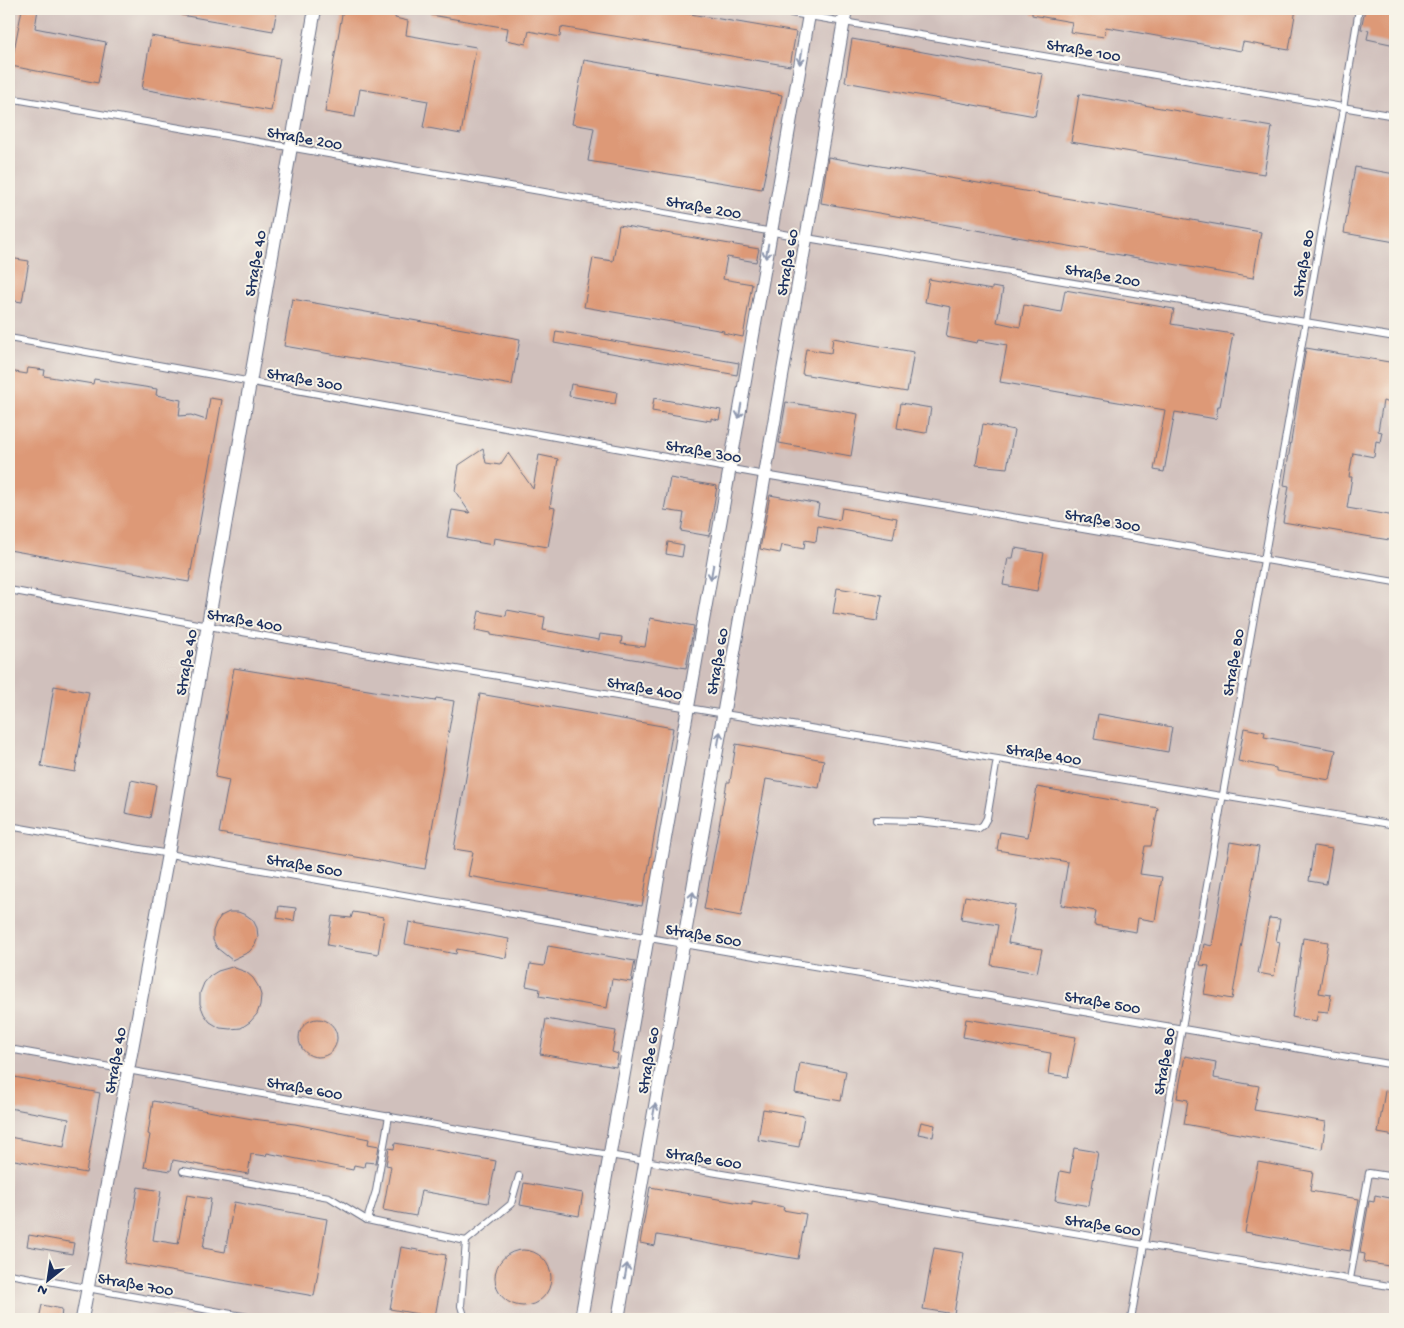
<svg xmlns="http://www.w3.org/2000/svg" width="1404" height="1328" font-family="'Gochi Hand',sans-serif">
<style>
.industrial{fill:#d0c0bc}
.building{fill:#d97}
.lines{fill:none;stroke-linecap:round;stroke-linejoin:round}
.lane-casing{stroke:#676d82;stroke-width:8}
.street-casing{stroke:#676d82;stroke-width:14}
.lane{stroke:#fff;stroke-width:6}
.street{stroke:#fff;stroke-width:12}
.oneway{stroke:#8d97ae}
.labels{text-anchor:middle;stroke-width:4;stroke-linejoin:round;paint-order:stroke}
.street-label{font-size:16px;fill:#1b2f5e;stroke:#f7f3e8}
</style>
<rect width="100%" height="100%" fill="#f7f3e8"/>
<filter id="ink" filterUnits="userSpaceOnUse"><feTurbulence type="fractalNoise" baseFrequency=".02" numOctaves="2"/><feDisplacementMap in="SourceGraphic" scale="10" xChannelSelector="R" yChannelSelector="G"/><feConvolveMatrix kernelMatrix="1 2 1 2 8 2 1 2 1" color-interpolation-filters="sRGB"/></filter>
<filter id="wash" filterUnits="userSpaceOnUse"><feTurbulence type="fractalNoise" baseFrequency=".0096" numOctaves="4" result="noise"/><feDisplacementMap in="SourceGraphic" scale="20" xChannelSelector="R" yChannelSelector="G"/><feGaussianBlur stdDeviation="1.12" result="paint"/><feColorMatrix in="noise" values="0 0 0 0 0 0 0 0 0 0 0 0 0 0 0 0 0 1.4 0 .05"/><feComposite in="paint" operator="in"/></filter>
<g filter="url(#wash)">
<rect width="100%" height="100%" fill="#f3e0c6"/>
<rect class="industrial" x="9" y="9" width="1386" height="1310"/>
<g id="blocks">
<g class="building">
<path d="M 22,9 L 38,9 L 35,28 L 106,42 L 98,83 L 11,66 Z"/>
<path d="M 182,9 L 277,9 L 273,31 L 181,15 Z"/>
<path d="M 343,9 L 396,9 L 395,18 L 408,21 L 406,35 L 476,47 L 461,134 L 423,127 L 428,101 L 360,89 L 355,117 L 325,112 Z"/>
<path d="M 432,9 L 661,9 L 796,32 L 790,66 L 561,27 L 560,37 L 529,31 L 526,44 L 506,40 L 508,28 L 431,15 Z"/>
<path d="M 1032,9 L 1296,9 L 1289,50 L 1243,42 L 1241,51 L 1106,27 L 1104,37 L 1070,32 L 1072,22 L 1032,15 Z"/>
<path d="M 1365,9 L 1395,9 L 1395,45 L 1367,39 L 1369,30 L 1361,29 Z"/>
<path d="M 151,36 L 280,58 L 271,111 L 142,89 Z"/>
<path d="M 852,39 L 1043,74 L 1035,116 L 845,82 Z"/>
<path d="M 584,60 L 782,95 L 762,189 L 588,161 L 594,128 L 572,124 Z"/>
<path d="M 1079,94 L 1272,127 L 1264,174 L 1071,142 Z"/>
<path d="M 828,157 L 1261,232 L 1253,278 L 821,203 Z"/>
<path d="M 1355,167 L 1395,174 L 1395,242 L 1344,233 Z"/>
<path d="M 619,225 L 759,249 L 756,262 L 727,257 L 723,279 L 752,284 L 743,337 L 723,333 L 724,331 L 584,307 L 593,258 L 613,261 Z"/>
<path d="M 9,258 L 29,261 L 22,302 L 9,300 Z"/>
<path d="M 929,279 L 992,290 L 992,287 L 1003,289 L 997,322 L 1020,327 L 1024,305 L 1061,312 L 1065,290 L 1174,309 L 1171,324 L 1233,334 L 1220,406 L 1218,406 L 1216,419 L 1175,412 L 1164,472 L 1154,470 L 1165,410 L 1000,382 L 1007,345 L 978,340 L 977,343 L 946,337 L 951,307 L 925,302 Z"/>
<path d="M 292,299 L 520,339 L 512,385 L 284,346 Z"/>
<path d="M 556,331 L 739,363 L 737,375 L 554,343 Z"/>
<path d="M 833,338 L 914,352 L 907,392 L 802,374 L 806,349 L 831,353 Z"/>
<path d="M 1306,348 L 1395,363 L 1395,404 L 1383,401 L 1378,431 L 1382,432 L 1380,442 L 1376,441 L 1374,457 L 1353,453 L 1349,477 L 1352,477 L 1347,508 L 1395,516 L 1395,541 L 1283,522 L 1289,486 L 1284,485 Z"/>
<path d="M 28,368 L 45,370 L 44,376 L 93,384 L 94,379 L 157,389 L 156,395 L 181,400 L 179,416 L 191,415 L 206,420 L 210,398 L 222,400 L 189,582 L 9,550 L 9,526 L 14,501 L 9,500 L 9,371 L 27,374 Z"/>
<path d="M 571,384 L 617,392 L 615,404 L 569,396 Z"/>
<path d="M 654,398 L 721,410 L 719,420 L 711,418 L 711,421 L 652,411 Z"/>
<path d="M 786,402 L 858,414 L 851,456 L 779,443 Z"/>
<path d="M 901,403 L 931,408 L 927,432 L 925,433 L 897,428 Z"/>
<path d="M 983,424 L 1014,430 L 1007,468 L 976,465 Z"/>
<path d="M 483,449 L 486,463 L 500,465 L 508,453 L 533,489 L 539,455 L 558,459 L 550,507 L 555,508 L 548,547 L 494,538 L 493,545 L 447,537 L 452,510 L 470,513 L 455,491 L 459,465 Z"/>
<path d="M 670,478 L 717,486 L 709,536 L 681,531 L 684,513 L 664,510 Z"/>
<path d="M 770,495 L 819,504 L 817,515 L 840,520 L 842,508 L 897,518 L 893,539 L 818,526 L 816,542 L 805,540 L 804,549 L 782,545 L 780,553 L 760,549 Z"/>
<path d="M 668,542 L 684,545 L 682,557 L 666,554 Z"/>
<path d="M 1015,548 L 1044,553 L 1037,591 L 1003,585 L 1008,558 L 1013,558 Z"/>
<path d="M 837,588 L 882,595 L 877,621 L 833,614 Z"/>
<path d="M 507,610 L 545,617 L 543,630 L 599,640 L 600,634 L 622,637 L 621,644 L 645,647 L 650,618 L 694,626 L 686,668 L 491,635 L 491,633 L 475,630 L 479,611 L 506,616 Z"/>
<path d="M 234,668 L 435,701 L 436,698 L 454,701 L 425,869 L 219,833 L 229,780 L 215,777 Z"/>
<path d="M 54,686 L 89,692 L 75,772 L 41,766 Z"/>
<path d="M 480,694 L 673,728 L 642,906 L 468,876 L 473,852 L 454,849 Z"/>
<path d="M 1098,714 L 1172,727 L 1168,752 L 1094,739 Z"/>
<path d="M 1244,728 L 1265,732 L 1264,737 L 1336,750 L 1330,780 L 1276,771 L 1276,768 L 1238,761 Z"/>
<path d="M 736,744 L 824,760 L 819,788 L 766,779 L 741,916 L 704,909 L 727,782 L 730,782 Z"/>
<path d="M 131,780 L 156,785 L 150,818 L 125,813 Z"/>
<path d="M 1037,787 L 1158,808 L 1151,846 L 1145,846 L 1140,874 L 1162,877 L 1155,921 L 1138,918 L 1136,932 L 1094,925 L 1096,911 L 1061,905 L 1068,862 L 997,850 L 1000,832 L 1028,837 Z"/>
<path d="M 1230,842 L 1259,847 L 1232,999 L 1204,994 L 1209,966 L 1200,965 L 1204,944 L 1212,946 Z"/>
<path d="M 1314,846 L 1332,849 L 1326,884 L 1309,881 Z"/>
<path d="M 965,896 L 1015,905 L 1008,943 L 1042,949 L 1037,973 L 991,965 L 998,925 L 961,919 Z"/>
<path d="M 279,906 L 296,908 L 294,921 L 277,918 Z"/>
<path d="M 229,912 L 238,912 L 246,915 L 253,920 L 257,928 L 258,937 L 255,945 L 249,952 L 232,960 L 217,948 L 213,940 L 213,931 L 216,923 L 221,916 Z"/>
<path d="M 353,912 L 384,917 L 378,954 L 327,945 L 332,916 L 351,918 Z"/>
<path d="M 1269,918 L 1280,919 L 1276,941 L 1280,942 L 1274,976 L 1258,973 Z"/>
<path d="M 409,922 L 509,939 L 506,958 L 457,949 L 456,954 L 405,944 Z"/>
<path d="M 1303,938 L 1328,942 L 1319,993 L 1331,995 L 1328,1012 L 1318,1011 L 1316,1022 L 1292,1017 Z"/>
<path d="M 548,946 L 635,961 L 631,982 L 612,979 L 607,1008 L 539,996 L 540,989 L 526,986 L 530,964 L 544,966 Z"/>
<path d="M 232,967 L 246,972 L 253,978 L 258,986 L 261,995 L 260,1005 L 257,1014 L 250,1022 L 241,1028 L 230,1029 L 220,1028 L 210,1022 L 204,1014 L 200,1004 L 200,993 L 204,983 L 210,976 L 218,971 Z"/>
<circle cx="318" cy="1038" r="19"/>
<path d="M 546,1019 L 616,1031 L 612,1052 L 618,1054 L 616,1067 L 540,1054 Z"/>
<path d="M 966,1019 L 1076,1037 L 1068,1077 L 1048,1074 L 1051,1053 L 1050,1053 L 963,1037 Z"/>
<path d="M 1185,1056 L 1216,1062 L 1214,1078 L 1259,1086 L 1254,1110 L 1326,1122 L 1322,1149 L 1184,1124 L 1188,1100 L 1177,1098 Z"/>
<path d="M 800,1063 L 846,1071 L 841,1101 L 795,1093 Z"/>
<path d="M 9,1076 L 100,1093 L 86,1173 L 9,1159 L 9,1137 L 64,1147 L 69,1119 L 9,1108 Z"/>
<path d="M 1385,1091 L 1395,1093 L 1395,1136 L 1378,1133 Z"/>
<path d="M 153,1101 L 252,1119 L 295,1124 L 369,1139 L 368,1144 L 379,1146 L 376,1163 L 365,1162 L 364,1167 L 354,1165 L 353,1170 L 267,1153 L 266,1156 L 251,1154 L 248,1174 L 173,1160 L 171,1171 L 144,1167 L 150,1135 L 148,1134 Z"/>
<path d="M 763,1109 L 804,1116 L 799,1147 L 758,1140 Z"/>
<path d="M 921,1122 L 935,1125 L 933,1137 L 918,1134 Z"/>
<path d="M 395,1143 L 496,1161 L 488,1203 L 421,1191 L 416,1216 L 383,1210 L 391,1166 L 386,1165 L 389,1148 L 394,1149 Z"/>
<path d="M 1074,1148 L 1098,1152 L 1089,1206 L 1055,1200 L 1060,1171 L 1070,1173 Z"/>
<path d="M 1258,1162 L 1313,1172 L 1310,1191 L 1359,1199 L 1350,1251 L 1245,1232 Z"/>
<path d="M 524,1183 L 583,1193 L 579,1216 L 520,1205 Z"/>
<path d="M 138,1187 L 161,1191 L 153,1240 L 178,1244 L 187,1195 L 211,1199 L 203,1248 L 225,1252 L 234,1202 L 327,1219 L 314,1296 L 124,1263 Z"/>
<path d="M 650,1187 L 752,1205 L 752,1201 L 784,1207 L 783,1210 L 806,1214 L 798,1259 L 657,1235 L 655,1246 L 640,1243 Z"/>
<path d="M 1375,1195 L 1395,1199 L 1395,1267 L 1364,1262 L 1365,1254 L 1360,1253 L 1369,1201 L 1374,1202 Z"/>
<path d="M 29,1235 L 74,1243 L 72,1254 L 27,1246 Z"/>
<path d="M 401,1247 L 446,1255 L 435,1317 L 390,1309 Z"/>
<path d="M 934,1248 L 964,1253 L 954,1314 L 923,1309 Z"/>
<circle cx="523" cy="1278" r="28"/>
<path d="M 42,1305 L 62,1309 L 61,1319 L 39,1319 Z"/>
</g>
</g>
</g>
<g filter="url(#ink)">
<use href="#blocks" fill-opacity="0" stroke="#676d82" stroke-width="1"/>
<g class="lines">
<g class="lane-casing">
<g id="lane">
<path d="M 768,9 L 1395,116"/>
<path d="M 9,98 L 807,238 L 1395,337"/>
<path d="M 9,338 L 765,475 L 1395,582"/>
<path d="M 9,590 C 470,675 933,747 1395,825"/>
<path d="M 876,820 L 919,821 L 979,828 L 983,825 L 987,818 L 997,759"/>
<path d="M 9,826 L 684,944 L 1395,1065"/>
<path d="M 9,1049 L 526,1141 L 1395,1287"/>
<path d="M 389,1116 L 376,1191 L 367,1220 L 466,1241 L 461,1306 L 465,1319"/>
<path d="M 183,1171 L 329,1197 L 367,1220"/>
<path d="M 466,1241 L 511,1204 L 519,1176"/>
<path d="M 9,1274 L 259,1319"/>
<path d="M 1350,1279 L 1369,1173 L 1395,1177"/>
<path d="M 1131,1319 L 1342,115 L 1359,9"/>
</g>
</g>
<g class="street-casing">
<g id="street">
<path d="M 82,1319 L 168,854 L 315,9"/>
<path d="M 581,1319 L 810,9"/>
<path d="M 618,1319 L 846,9"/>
</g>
</g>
<use href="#lane" class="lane"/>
<use href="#street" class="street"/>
</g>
<defs><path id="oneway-shaft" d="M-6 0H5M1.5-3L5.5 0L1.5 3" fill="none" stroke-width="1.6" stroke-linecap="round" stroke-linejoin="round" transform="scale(1.25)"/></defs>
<g class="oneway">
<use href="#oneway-shaft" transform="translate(801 57) rotate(100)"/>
<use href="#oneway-shaft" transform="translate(767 251) rotate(100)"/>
<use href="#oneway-shaft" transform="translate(740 411) rotate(100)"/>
<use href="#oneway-shaft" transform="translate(712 572) rotate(100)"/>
<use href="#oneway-shaft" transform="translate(719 739) rotate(-80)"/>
<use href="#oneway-shaft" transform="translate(692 899) rotate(-80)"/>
<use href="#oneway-shaft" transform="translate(654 1111) rotate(-80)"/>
<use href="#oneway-shaft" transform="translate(626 1271) rotate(-80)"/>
</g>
</g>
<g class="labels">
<g class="street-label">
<text transform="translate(1084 49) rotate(10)" y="6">Straße 100</text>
<text transform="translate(305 137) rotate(10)" y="6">Straße 200</text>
<text transform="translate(704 206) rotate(10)" y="6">Straße 200</text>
<text transform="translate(786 262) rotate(-80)" y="6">Straße 60</text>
<text transform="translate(254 263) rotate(-80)" y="6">Straße 40</text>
<text transform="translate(1302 263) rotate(-80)" y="6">Straße 80</text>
<text transform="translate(1103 274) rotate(10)" y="6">Straße 200</text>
<text transform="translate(305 378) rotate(10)" y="6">Straße 300</text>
<text transform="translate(704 450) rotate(10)" y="6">Straße 300</text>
<text transform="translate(1103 519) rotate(10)" y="6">Straße 300</text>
<text transform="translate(245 619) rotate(10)" y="6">Straße 400</text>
<text transform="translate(716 661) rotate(-80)" y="6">Straße 60</text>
<text transform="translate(185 662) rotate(-80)" y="6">Straße 40</text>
<text transform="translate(1232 662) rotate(-80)" y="6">Straße 80</text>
<text transform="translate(645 687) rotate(10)" y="6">Straße 400</text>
<text transform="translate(1044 753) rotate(9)" y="6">Straße 400</text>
<text transform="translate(305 864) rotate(10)" y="6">Straße 500</text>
<text transform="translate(704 934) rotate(10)" y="6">Straße 500</text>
<text transform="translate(1103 1001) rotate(10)" y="6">Straße 500</text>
<text transform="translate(114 1060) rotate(-80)" y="6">Straße 40</text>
<text transform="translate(647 1060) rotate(-80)" y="6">Straße 60</text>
<text transform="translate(1163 1061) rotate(-80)" y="6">Straße 80</text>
<text transform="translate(305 1087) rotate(10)" y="6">Straße 600</text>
<text transform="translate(704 1157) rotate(9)" y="6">Straße 600</text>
<text transform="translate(1103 1224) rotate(9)" y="6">Straße 600</text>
<text transform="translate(136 1283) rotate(10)" y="6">Straße 700</text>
</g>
</g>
<rect width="1404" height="1328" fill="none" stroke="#f7f3e8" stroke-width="30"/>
<g transform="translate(48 1280) rotate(210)" stroke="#f7f3e8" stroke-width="4" paint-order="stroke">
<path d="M0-4L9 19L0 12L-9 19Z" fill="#1b2f5e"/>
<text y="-8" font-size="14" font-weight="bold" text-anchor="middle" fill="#1b2f5e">N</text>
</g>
</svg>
